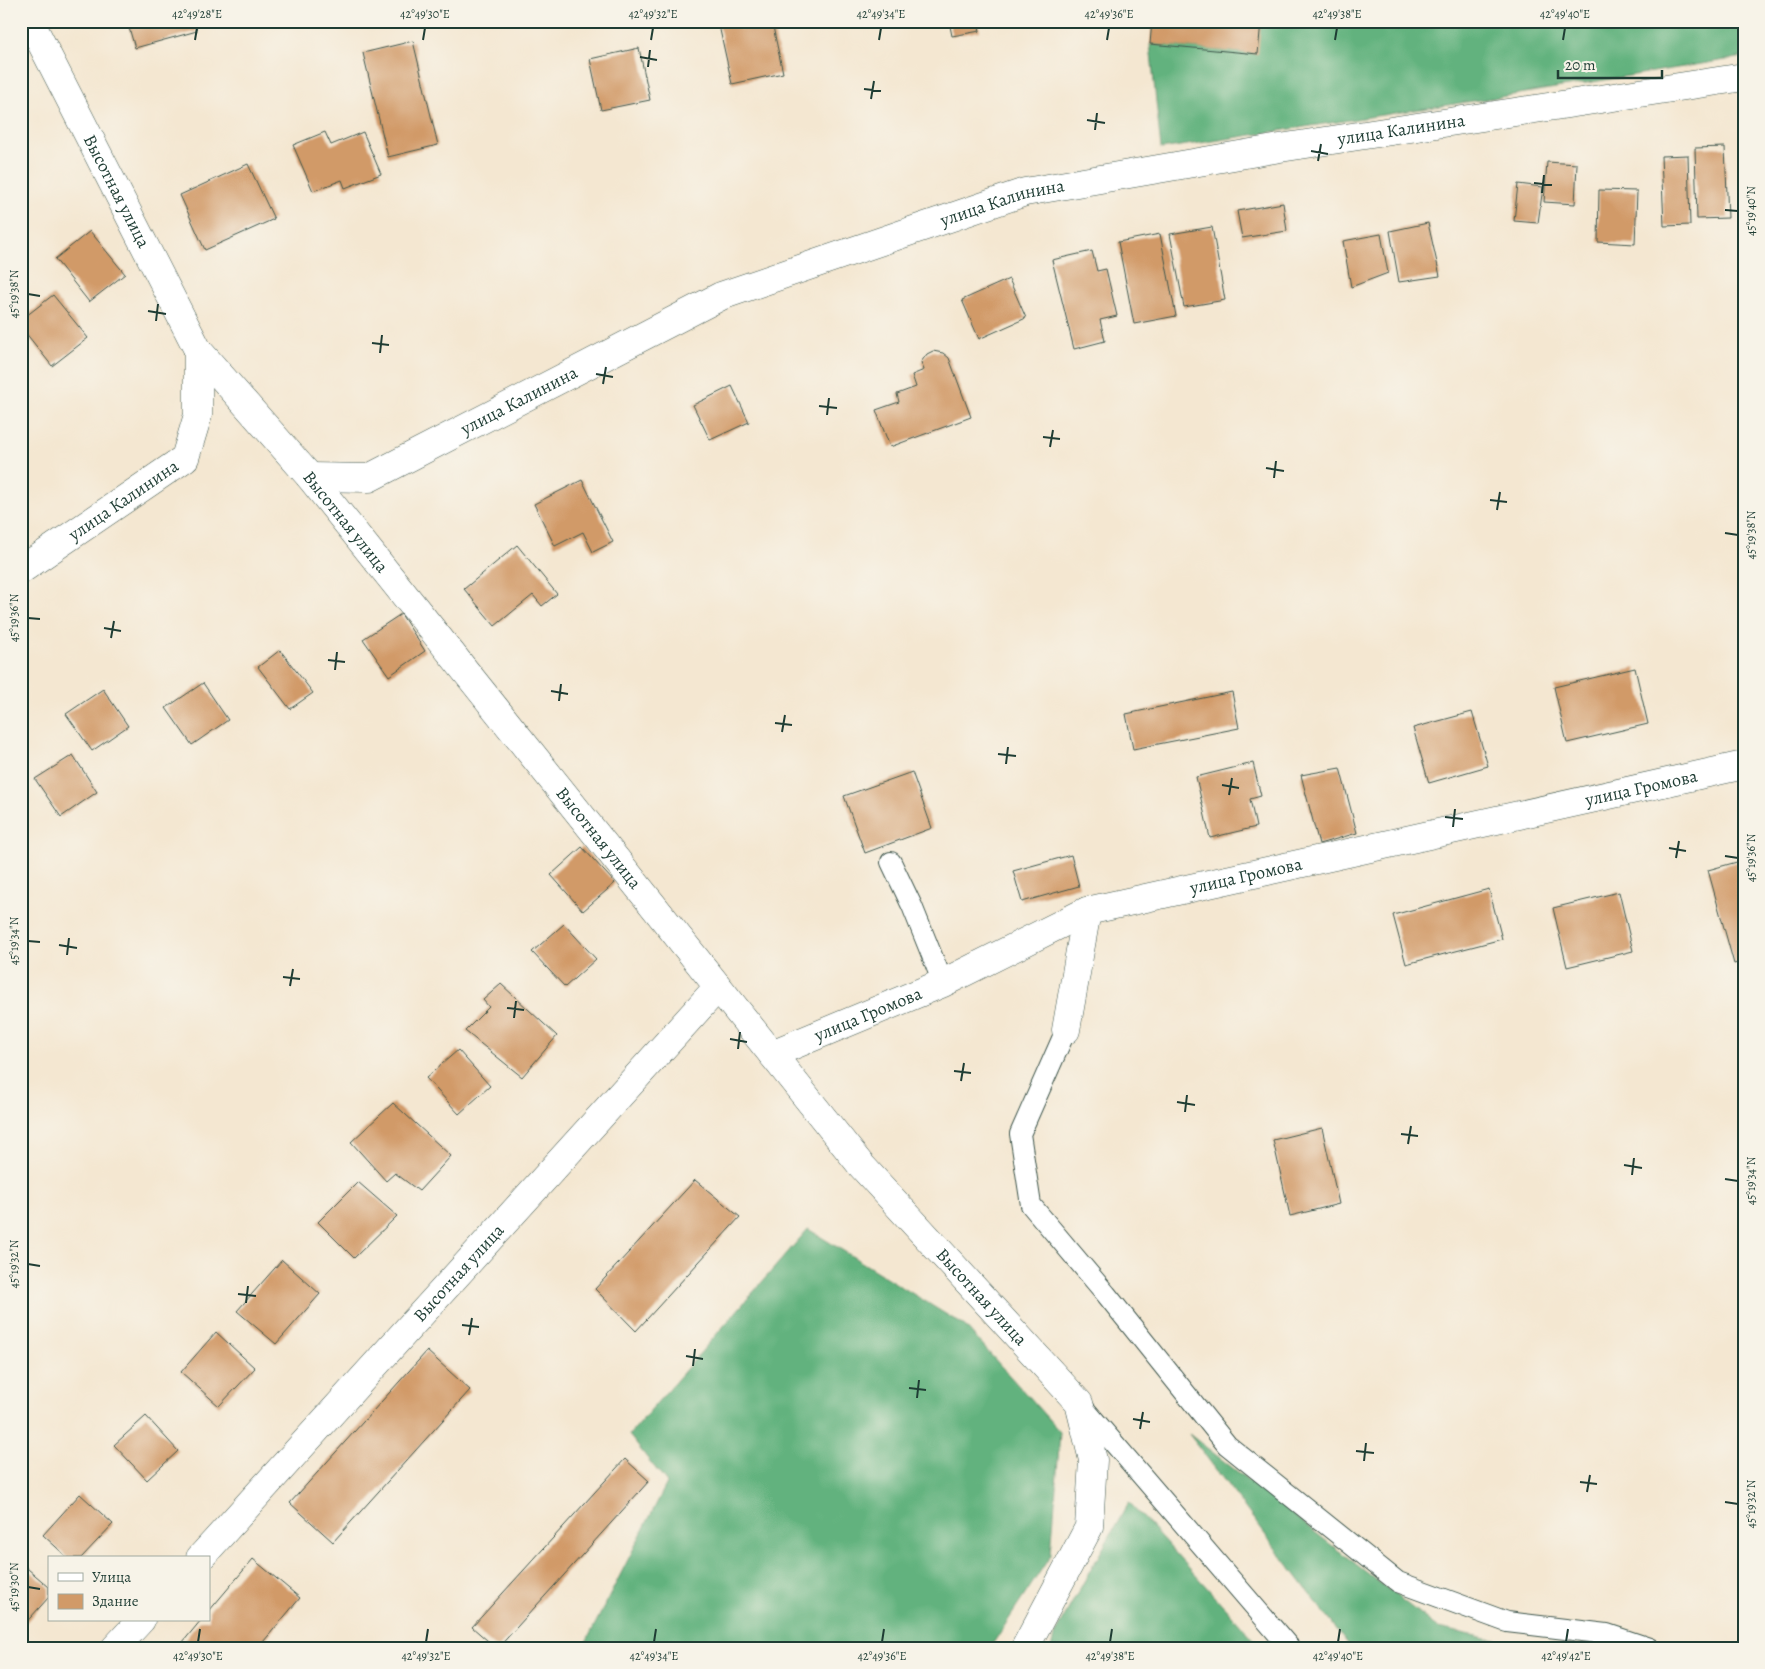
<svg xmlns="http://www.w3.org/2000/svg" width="1765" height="1669" font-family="Alegreya,serif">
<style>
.forest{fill:#62b27e;stroke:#407859}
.building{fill:#d19a68}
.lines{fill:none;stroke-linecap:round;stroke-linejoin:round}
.lane-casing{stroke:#3f564c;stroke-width:22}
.street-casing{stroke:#3f564c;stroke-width:29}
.lane{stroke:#fff;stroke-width:20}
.street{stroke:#fff;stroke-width:28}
.ticks{fill:none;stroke:#1f3d34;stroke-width:2}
.labels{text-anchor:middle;stroke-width:5;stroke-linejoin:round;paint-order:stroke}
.street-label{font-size:18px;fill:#1f3d34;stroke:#f7f3e8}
.neatline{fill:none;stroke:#1f3d34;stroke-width:2}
.ticks-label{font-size:12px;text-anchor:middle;fill:#1f3d34}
</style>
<rect width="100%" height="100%" fill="#f7f3e8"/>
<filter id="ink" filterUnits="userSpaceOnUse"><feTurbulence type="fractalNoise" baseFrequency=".02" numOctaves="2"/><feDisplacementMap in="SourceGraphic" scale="10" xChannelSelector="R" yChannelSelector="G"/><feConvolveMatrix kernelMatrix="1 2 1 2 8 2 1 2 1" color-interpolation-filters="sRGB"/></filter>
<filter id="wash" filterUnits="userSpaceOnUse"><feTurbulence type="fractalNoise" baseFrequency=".0096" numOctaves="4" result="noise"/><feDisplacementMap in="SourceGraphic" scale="20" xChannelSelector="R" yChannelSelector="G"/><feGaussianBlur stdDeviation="1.12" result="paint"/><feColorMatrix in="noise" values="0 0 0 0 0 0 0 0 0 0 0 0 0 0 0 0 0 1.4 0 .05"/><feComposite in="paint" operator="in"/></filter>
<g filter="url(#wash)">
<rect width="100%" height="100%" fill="#f4e7d1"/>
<g class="forest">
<path d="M 1261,21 L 1744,21 L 1744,57 L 1519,94 L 1161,149 L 1150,44 L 1257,54 Z"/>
<path d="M 808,1229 L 965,1326 L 1060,1432 L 1051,1555 L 990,1648 L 583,1648 L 667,1483 L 629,1435 Z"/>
<path d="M 1189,1434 L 1438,1628 L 1534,1648 L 1351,1648 Z"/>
<path d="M 1129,1502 L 1262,1648 L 1051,1648 L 1055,1633 Z"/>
</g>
<g id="blocks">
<g class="building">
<path d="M 127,21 L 194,21 L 197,31 L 135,48 Z"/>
<path d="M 718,21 L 737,21 L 739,29 L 772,22 L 783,73 L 732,84 Z"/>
<path d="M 949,21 L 978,21 L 980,31 L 952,36 Z"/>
<path d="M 1010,21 L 1035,21 L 1035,22 L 1011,25 Z"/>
<path d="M 1152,21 L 1261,21 L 1258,54 L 1150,44 Z"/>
<path d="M 413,41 L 438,145 L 388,157 L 363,53 Z"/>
<path d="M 639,48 L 650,100 L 601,110 L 590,59 Z"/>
<path d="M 325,132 L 331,145 L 363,132 L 381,174 L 345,188 L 342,180 L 313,191 L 293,145 Z"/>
<path d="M 1725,147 L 1728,218 L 1697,219 L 1695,148 Z"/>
<path d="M 1688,155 L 1690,225 L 1664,226 L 1661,156 Z"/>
<path d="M 1547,162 L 1577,164 L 1575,204 L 1544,202 Z"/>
<path d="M 248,164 L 274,219 L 205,250 L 180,195 Z"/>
<path d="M 1518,184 L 1543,187 L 1538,223 L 1514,221 Z"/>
<path d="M 1599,190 L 1637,191 L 1635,244 L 1598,242 Z"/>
<path d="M 1283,203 L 1287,231 L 1242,238 L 1237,211 Z"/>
<path d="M 1428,223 L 1440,276 L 1399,282 L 1390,231 Z"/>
<path d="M 1212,227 L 1225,300 L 1184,307 L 1170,234 Z"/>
<path d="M 90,231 L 125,274 L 89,302 L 55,259 Z"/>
<path d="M 1160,234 L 1176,316 L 1134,324 L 1118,242 Z"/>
<path d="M 1381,234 L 1388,273 L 1351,287 L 1343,241 Z"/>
<path d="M 1092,251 L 1097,271 L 1106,269 L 1117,316 L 1100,320 L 1105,341 L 1074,349 L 1052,260 Z"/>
<path d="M 1009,279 L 1026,318 L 979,339 L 962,300 Z"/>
<path d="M 53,295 L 88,338 L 52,366 L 21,327 L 21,320 Z"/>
<path d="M 933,351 L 943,353 L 949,358 L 971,417 L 890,447 L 876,410 L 899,402 L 897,394 L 916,387 L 912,375 L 924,370 L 921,362 L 927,354 Z"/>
<path d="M 732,386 L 749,422 L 710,440 L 693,405 Z"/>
<path d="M 582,480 L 613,542 L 593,552 L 583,532 L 555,546 L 534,504 Z"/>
<path d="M 517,545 L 557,594 L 542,606 L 533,595 L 495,626 L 464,589 Z"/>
<path d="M 401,614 L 425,651 L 389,676 L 363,639 Z"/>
<path d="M 280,650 L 313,693 L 290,709 L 258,667 Z"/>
<path d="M 1635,668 L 1648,724 L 1567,743 L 1554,687 Z"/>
<path d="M 203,683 L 228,720 L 192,745 L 166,708 Z"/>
<path d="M 103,689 L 128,726 L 92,751 L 66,714 Z"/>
<path d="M 1232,692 L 1239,728 L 1133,749 L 1126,714 Z"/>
<path d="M 1472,712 L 1488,766 L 1429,783 L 1413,728 Z"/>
<path d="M 73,755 L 97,792 L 61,817 L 35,779 Z"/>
<path d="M 1253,763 L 1261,796 L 1250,799 L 1256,827 L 1210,838 L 1196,777 Z"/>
<path d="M 1340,768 L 1357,833 L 1319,844 L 1301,775 Z"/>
<path d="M 912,772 L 932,828 L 865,853 L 844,796 Z"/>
<path d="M 21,816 L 28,826 L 21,831 Z"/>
<path d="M 582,847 L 615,883 L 583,911 L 551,875 Z"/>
<path d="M 1071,855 L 1079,886 L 1022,902 L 1013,871 Z"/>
<path d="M 1744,860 L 1744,961 L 1734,964 L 1708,870 Z"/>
<path d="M 1489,889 L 1502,939 L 1406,964 L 1393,915 Z"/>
<path d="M 1619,892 L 1633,951 L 1567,967 L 1553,908 Z"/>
<path d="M 564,924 L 596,959 L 565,987 L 532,952 Z"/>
<path d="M 501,984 L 557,1036 L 522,1077 L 465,1031 L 489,1007 L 483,1000 Z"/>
<path d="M 458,1050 L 490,1086 L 459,1114 L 426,1078 Z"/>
<path d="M 393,1103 L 451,1156 L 419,1191 L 395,1173 L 386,1181 L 351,1142 Z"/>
<path d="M 1322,1128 L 1339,1204 L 1290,1216 L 1273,1140 Z"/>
<path d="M 695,1180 L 740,1217 L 636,1331 L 595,1289 Z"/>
<path d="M 358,1182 L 397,1216 L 354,1258 L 318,1222 Z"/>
<path d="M 282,1260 L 320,1294 L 276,1344 L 237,1311 Z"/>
<path d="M 216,1332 L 255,1368 L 219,1406 L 181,1372 Z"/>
<path d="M 427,1351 L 470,1390 L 333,1542 L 290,1503 Z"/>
<path d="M 146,1416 L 178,1451 L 147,1480 L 114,1445 Z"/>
<path d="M 625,1459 L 649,1481 L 498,1648 L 496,1648 L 472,1627 Z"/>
<path d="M 80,1494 L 113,1524 L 81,1558 L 68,1558 L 43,1535 Z"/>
<path d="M 253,1559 L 300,1598 L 258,1648 L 178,1648 L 201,1620 L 209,1620 L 209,1611 Z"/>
<path d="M 21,1563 L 49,1587 L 49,1597 L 21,1628 Z"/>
</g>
</g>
</g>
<g filter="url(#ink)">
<use href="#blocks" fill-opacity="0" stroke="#3f564c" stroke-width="1"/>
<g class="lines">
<g class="lane-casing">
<g id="lane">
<path d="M 891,862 L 912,906 L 943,983"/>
<path d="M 1066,1030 L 1020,1134 L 1031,1205 L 1106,1294 L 1227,1445 L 1398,1582 L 1507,1622 L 1607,1634 L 1649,1648"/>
<path d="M 1082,1406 L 1290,1648"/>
</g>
</g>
<g class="street-casing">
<g id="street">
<path id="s1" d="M 30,21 L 198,350 L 310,477 L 860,1164 L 1079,1403 L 1093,1460 L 1089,1527 L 1025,1648"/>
<path id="s2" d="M 310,477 L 369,478 L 721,296 L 1025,192 L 1280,148 L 1744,77"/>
<path id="s3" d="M 21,570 L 185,458 L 198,415 L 198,350"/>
<path d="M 1066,1030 L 1087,911"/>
<path id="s4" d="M 772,1054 L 943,983 L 1087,911 L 1744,765"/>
<path id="s5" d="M 200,1558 L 718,987"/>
<path d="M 115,1648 L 141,1620"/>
</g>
</g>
<use href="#lane" class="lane"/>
<use href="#street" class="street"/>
</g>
</g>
<path class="ticks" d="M 195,40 L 197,28M 423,40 L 425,28M 651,40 L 653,28M 879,40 L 881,28M 1107,40 L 1109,28M 1335,40 L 1337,28M 1563,40 L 1565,28M 640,57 L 657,60M 648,67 L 650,50M 864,89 L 881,91M 871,99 L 874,81M 1087,120 L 1105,123M 1095,130 L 1097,113M 1311,151 L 1328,154M 1318,161 L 1321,144M 1534,183 L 1552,185M 1542,193 L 1544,175M 1725,210 L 1738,211M 28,294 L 40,296M 148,311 L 166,314M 156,321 L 158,304M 372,343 L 389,345M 380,353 L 382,335M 596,374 L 613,377M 603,384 L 606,367M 819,406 L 837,408M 827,415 L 829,398M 1043,437 L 1060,439M 1050,447 L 1053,430M 1266,468 L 1284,471M 1274,478 L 1276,461M 1490,500 L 1507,502M 1497,510 L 1500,492M 1725,533 L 1738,535M 28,618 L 40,619M 104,628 L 121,631M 111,638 L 114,621M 328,660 L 345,662M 335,670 L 337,652M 551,691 L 568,694M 559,701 L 561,684M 775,723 L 792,725M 782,732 L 785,715M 998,754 L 1016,756M 1006,764 L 1008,747M 1222,785 L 1239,788M 1229,795 L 1232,778M 1445,817 L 1463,819M 1453,827 L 1455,809M 1669,848 L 1686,851M 1725,856 L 1738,858M 1676,858 L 1679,841M 28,941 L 40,942M 59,945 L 77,948M 67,955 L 69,938M 283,977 L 300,979M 290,986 L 293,969M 507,1008 L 524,1010M 514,1018 L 516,1001M 730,1039 L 747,1042M 738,1049 L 740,1032M 954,1071 L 971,1073M 961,1081 L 964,1063M 1177,1102 L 1195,1105M 1185,1112 L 1187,1095M 1401,1134 L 1418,1136M 1408,1144 L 1411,1126M 1624,1165 L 1642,1168M 1632,1175 L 1634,1158M 1725,1179 L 1738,1181M 28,1264 L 40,1266M 238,1294 L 256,1296M 246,1303 L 248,1286M 462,1325 L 479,1327M 469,1335 L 472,1318M 686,1356 L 703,1359M 693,1366 L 695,1349M 909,1388 L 926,1390M 917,1398 L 919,1380M 1133,1419 L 1150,1422M 1140,1429 L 1143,1412M 1356,1451 L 1374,1453M 1364,1461 L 1366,1443M 1580,1482 L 1597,1484M 1587,1492 L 1590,1475M 1725,1502 L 1738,1504M 28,1587 L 40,1589M 198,1642 L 200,1629M 426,1642 L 428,1629M 654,1642 L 656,1629M 882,1642 L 884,1629M 1110,1642 L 1112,1629M 1338,1642 L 1340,1629M 1566,1642 L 1568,1629"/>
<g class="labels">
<g class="street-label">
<text dy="6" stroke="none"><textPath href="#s2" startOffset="1158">улица Калинина</textPath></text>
<text dy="6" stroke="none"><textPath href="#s1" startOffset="191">Высотная улица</textPath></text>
<text dy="6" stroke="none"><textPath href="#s2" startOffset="752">улица Калинина</textPath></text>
<text dy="6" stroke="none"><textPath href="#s2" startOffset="228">улица Калинина</textPath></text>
<text dy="6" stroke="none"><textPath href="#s3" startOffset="124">улица Калинина</textPath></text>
<text dy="6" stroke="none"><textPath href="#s1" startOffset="596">Высотная улица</textPath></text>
<text dy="6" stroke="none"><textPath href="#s4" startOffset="914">улица Громова</textPath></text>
<text dy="6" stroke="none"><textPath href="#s1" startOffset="1001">Высотная улица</textPath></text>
<text dy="6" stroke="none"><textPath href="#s4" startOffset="509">улица Громова</textPath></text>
<text dy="6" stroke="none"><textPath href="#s4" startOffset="104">улица Громова</textPath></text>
<text dy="6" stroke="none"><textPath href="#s5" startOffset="385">Высотная улица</textPath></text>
<text dy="6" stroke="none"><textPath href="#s1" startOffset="1599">Высотная улица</textPath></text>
</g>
</g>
<rect width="1765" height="1669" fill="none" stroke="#f7f3e8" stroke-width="55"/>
<rect x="48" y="1556" width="162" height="65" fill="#f7f3e8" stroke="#a1aaa0"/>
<rect x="58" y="1573" width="25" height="8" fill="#ffffff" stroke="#a1aaa0"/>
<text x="92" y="1582" font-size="15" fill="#1f3d34">Улица</text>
<rect x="58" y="1594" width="25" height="15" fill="#d19a68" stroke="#a1aaa0"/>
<text x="92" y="1606" font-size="15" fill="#1f3d34">Здание</text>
<path d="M1558 70v8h104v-8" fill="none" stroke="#1f3d34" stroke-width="2.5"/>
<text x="1565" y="70" font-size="15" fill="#1f3d34" stroke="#f7f3e8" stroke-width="4" paint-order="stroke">20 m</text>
<rect x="28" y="28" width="1710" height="1614" class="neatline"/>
<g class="ticks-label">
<text x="197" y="18">42°49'28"E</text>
<text x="425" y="18">42°49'30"E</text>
<text x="653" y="18">42°49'32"E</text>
<text x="881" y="18">42°49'34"E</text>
<text x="1109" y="18">42°49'36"E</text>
<text x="1337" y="18">42°49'38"E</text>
<text x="1565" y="18">42°49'40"E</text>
<text transform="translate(1751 211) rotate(-90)" y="4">45°19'40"N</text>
<text transform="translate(14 294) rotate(-90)" y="4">45°19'38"N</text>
<text transform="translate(1751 535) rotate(-90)" y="4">45°19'38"N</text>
<text transform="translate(14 618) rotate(-90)" y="4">45°19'36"N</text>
<text transform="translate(1751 858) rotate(-90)" y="4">45°19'36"N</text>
<text transform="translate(14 941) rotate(-90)" y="4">45°19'34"N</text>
<text transform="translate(1751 1181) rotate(-90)" y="4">45°19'34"N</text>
<text transform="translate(14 1264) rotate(-90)" y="4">45°19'32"N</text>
<text transform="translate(1751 1504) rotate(-90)" y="4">45°19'32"N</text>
<text transform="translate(14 1587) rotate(-90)" y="4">45°19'30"N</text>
<text x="198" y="1660">42°49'30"E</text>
<text x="426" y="1660">42°49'32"E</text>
<text x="654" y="1660">42°49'34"E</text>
<text x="882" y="1660">42°49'36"E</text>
<text x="1110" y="1660">42°49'38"E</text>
<text x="1338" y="1660">42°49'40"E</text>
<text x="1566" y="1660">42°49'42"E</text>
</g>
</svg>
